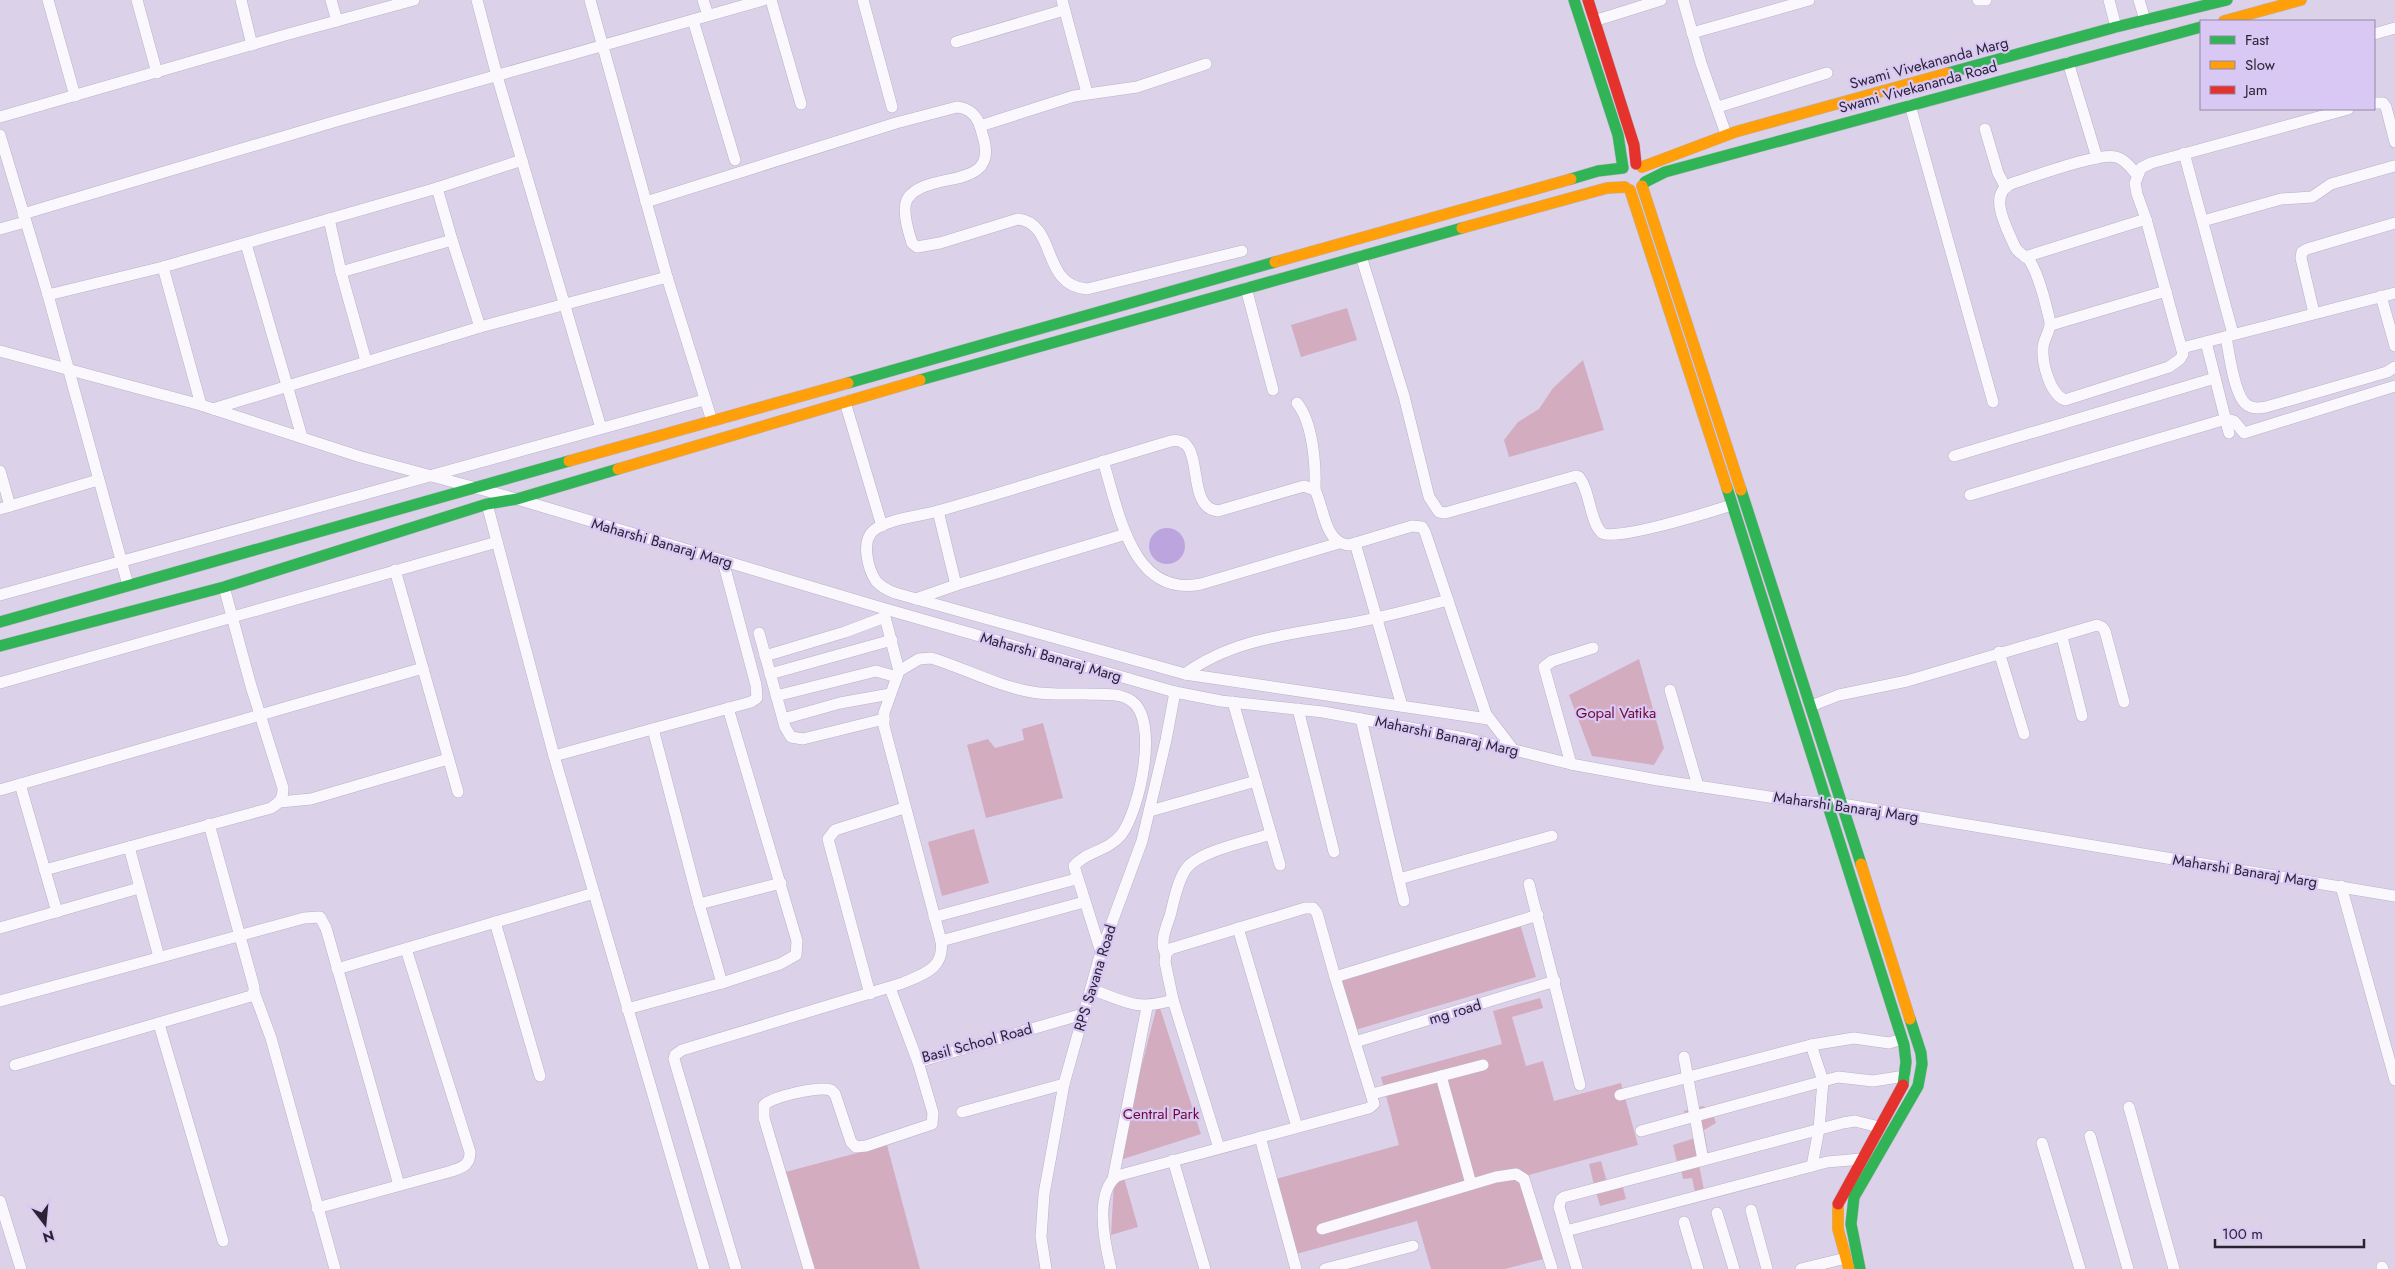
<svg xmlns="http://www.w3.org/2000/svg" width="2395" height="1269" font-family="Jost,sans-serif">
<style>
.green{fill:#d4acc0}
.water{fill:#bca5de}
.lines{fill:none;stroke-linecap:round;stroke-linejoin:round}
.street-casing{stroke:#b8b2c4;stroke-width:12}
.fast-casing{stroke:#b8b2c4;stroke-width:12}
.slow-casing{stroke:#b8b2c4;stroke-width:12}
.jam-casing{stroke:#b8b2c4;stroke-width:12}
.street{stroke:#faf8fc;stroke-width:11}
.fast{stroke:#30b455;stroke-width:11}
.slow{stroke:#ff9f0a;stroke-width:11}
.jam{stroke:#e5322d;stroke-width:11}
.labels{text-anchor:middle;stroke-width:4.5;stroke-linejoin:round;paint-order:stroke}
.street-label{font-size:15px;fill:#2a2334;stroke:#d9c8f4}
.park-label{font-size:15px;fill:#6f0936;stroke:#d9c8f4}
</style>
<rect width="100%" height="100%" fill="#dbd2ea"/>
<g class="green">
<path d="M 1347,308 L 1357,340 L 1301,357 L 1291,325 Z"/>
<path d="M 1583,360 L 1604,430 L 1509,457 L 1504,440 L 1518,422 L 1539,409 L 1553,388 Z"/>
<path d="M 1639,659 L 1664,748 L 1654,765 L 1592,756 L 1569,695 Z"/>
<path d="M 1043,723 L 1063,798 L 986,818 L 967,745 L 988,739 L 995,748 L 1024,740 L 1022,729 Z"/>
<path d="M 974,829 L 989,883 L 942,896 L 928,842 Z"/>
<path d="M 1520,924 L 1536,977 L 1355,1030 L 1340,977 Z"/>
<path d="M 1540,998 L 1543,1008 L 1512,1017 L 1526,1066 L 1543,1061 L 1554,1101 L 1621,1083 L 1638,1145 L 1529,1175 L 1551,1257 L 1505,1269 L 1431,1269 L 1417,1221 L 1296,1254 L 1276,1179 L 1399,1145 L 1381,1077 L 1502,1044 L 1493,1011 Z"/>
<path d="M 1158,1002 L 1201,1134 L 1117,1161 Z"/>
<path d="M 1703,1106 L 1713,1114 L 1716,1123 L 1704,1130 L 1708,1154 L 1677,1162 L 1673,1145 L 1701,1136 L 1686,1117 L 1684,1111 Z"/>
<path d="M 887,1145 L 920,1269 L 803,1269 L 778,1174 Z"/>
<path d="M 1698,1160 L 1705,1195 L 1696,1197 L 1692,1178 L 1683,1179 L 1680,1164 Z"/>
<path d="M 1601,1161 L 1607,1182 L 1594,1185 L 1589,1164 Z"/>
<path d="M 1124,1178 L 1138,1227 L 1111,1235 L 1114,1181 Z"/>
<path d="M 1621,1180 L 1626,1199 L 1600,1206 L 1595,1188 Z"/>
</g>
<circle class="water" cx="1167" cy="546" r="18"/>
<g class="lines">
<g class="street-casing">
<g id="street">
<path d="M 48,0 L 75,96"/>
<path d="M 137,0 L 157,73"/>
<path d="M 241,0 L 252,45"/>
<path d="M 331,0 L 337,21"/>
<path d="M 477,0 L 497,76 L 601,428"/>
<path d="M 590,0 L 667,277 L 712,421"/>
<path d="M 703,0 L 708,15"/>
<path d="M 771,0 L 801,104"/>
<path d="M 863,0 L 892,107"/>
<path d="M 1062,0 L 1087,93"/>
<path d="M 1683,0 L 1701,63 L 1726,134"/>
<path d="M 1978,0 L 1986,0"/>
<path d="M 2109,0 L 2116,27"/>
<path d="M 2139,0 L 2145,20"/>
<path d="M 693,20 L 735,160"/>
<path d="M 1594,21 L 1661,0"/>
<path d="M 1692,33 L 1809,0"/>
<path d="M 2374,34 L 2395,28"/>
<path d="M 956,42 L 1064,10"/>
<path d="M 2068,62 L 2097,158"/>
<path d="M 2374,103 L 2383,103 L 2386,107 L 2395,142"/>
<path d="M 1910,105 L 1993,402"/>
<path d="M 1718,107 L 1827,73"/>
<path d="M 0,117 L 285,35 L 414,0"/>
<path d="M 980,126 L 1074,96 L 1137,87 L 1206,64"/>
<path d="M 1985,129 L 1998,173 L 2005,186"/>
<path d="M 0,135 L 48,295 L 128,585"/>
<path d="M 2184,153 L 2233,334"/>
<path d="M 2137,175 C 2131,168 2125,159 2116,157 C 2099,152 2033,177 2013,183 C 1986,193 2007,228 2015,247 C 2019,255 2027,255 2031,263 C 2040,279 2046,304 2050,322 C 2051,330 2043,340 2043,348 C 2042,364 2050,394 2065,400 L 2169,367 L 2180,359 L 2183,354 L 2146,219 L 2137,194 L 2135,183 L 2141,168 L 2151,163 L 2348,109"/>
<path d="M 437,188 L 522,160"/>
<path d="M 646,202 L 896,123 L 957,107 C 967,108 973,112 978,121 C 981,127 982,134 984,140 C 997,191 928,170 908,198 C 901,208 908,231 912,243 L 917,247 L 940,243 L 1018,219 C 1058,224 1040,285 1087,289 L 1242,251"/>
<path d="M 23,214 L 333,122 L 763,0"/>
<path d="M 329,219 L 341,272"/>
<path d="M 2203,221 L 2281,199 L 2312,197 L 2331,184 L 2394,166"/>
<path d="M 0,229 L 25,222"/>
<path d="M 452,240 L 480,327"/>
<path d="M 246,244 L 302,437"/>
<path d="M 1361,256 L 1404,396 L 1429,497 L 1439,512 L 1445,513 L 1576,476 L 1579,477 C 1590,490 1590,523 1602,533 C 1615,542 1713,511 1732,505"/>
<path d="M 2025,257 L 2146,219"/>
<path d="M 163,267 L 201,405"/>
<path d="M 1246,288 L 1273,390"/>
<path d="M 48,295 L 163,267 L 437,188 L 452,240 L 341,272 L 366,361"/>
<path d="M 2381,296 L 2395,346"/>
<path d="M 2314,313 L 2301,258 L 2302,252 L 2307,249 L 2395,223"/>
<path d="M 2051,325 L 2166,291"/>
<path d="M 2226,337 C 2229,352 2234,396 2247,405 C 2253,409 2259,408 2266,407 L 2387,372 L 2395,367"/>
<path d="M 2206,342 L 2229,433"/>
<path d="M 2182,348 L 2395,293"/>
<path d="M 0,351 L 201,405 L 361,457 L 517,499 L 882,608 L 1175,692 L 1221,701 L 1323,712 L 1470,739 L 1571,764 L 1658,780 L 1796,801 L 1842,804 L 2395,896"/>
<path d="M 845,402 L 882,526"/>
<path d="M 1297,403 C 1313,423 1316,465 1315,490"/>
<path d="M 213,409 L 480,327 L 667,277"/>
<path d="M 1954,456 L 2215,378"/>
<path d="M 1103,461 C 1119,511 1131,598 1201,584 L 1339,543"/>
<path d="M 0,471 L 10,506"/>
<path d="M 1970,495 L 2226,419 L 2234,421 L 2244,433 L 2395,386"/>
<path d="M 487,504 L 554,756 L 704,1269"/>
<path d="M 0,509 L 98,480"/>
<path d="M 938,511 L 956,585"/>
<path d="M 1355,543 L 1402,706"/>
<path d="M 395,570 L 458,792"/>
<path d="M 0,595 L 704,400"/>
<path d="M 916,599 L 956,585 L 1126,534"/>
<path d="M 759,633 L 785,727 L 791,737 L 803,739 L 884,719"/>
<path d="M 2062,637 L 2082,716"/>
<path d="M 1999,652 L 2024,734"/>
<path d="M 899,671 L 919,659 L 931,658 C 964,668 997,686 1032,692 C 1049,695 1068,694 1085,694 C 1099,695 1117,692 1130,700 C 1161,718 1139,812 1121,835 C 1108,851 1085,852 1074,866 L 1101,952"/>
<path d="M 770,674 L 892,640"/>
<path d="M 1185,674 C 1232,639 1292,634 1347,624 C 1381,618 1414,609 1448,600"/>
<path d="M 0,683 L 497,542"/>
<path d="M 1670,690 L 1698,786"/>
<path d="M 776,696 L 876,671 L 897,677"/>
<path d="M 1233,702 L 1280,865"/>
<path d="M 1811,706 L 1839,695 L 1907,681 L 2097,625 L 2102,627 L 2105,631 L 2124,702"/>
<path d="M 1298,709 L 1334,852"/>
<path d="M 783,719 L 840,703 L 890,694"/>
<path d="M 1361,719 L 1404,901"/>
<path d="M 1488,719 L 1185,674 L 895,593 C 887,590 881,587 876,581 C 868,569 861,542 873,531 C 886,519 921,516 938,511 C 1016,489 1093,464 1171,441 C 1208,434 1183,508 1218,511 L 1304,486 L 1315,490 C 1324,507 1324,543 1349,545 L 1412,526 L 1422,527 L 1425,532 L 1486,714 L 1512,748"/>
<path d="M 653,729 L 699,904 L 722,983"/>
<path d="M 554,756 L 751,702 L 757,698 L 756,685 L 723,561"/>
<path d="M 1571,764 L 1544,667 L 1552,661 L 1593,648"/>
<path d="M 20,784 L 57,912"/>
<path d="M 0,790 L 423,668"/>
<path d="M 280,802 L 311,799 L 448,759"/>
<path d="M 1150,811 L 1256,781"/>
<path d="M 129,847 L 159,957"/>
<path d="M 45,870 L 271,808 C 280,802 283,799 283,788 L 251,686 L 224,587"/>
<path d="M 1399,879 L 1552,836"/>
<path d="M 1529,884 L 1580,1085"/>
<path d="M 2341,886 L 2395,1080"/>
<path d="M 699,904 L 781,883"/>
<path d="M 934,917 L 1076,879"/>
<path d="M 495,922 L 540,1076"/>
<path d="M 0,928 L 139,888"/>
<path d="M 1238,928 L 1297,1127"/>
<path d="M 941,941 L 1084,902"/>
<path d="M 1166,954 C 1159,943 1166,928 1170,916 C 1174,901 1177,882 1186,869 C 1198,851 1250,841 1271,834"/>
<path d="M 337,969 L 594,893"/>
<path d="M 1335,977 L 1538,915"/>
<path d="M 890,988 L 918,1062 L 1083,1014"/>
<path d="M 1091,989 C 1126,1002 1136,1011 1173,1000"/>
<path d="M 254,992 L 271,1038 L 335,1269"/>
<path d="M 870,994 L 828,839 L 835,830 L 904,808"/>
<path d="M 0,1001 L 304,918 L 320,917 L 326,928 L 399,1185"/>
<path d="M 627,1009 L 722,983 L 780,964 L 796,955 L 797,941 L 728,708"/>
<path d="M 159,1024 L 223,1241"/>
<path d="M 1355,1042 L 1555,981"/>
<path d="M 1811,1045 L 1823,1081 L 1819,1129 L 1812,1166"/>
<path d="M 1684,1057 L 1703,1160"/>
<path d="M 15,1065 L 251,996 L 254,992 L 254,987 L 209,824"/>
<path d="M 1441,1076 L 1471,1184"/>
<path d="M 1372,1094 L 1483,1065"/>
<path d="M 1620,1095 L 1811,1045 L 1854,1038 L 1889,1043 L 1902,1039"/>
<path d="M 2129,1107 L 2174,1269"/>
<path d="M 962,1112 L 1064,1084"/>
<path d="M 1641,1131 L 1838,1077 L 1873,1081 L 1905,1076"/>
<path d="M 2090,1136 L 2128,1269"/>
<path d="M 1260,1137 L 1296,1269"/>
<path d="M 2042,1143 L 2080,1269"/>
<path d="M 1173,1160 L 1205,1269"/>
<path d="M 1113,1179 L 1147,1007"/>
<path d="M 0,1201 L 21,1269"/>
<path d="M 317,1208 L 452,1171 C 463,1167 470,1165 470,1152 L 406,949"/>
<path d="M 1751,1210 L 1767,1269"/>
<path d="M 1717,1213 L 1734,1269"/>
<path d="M 1684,1222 L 1698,1269"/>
<path d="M 1322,1229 L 1496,1177 L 1516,1174 L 1524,1179 L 1552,1269"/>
<path d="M 1566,1231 L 1827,1162 L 1861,1159"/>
<path d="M 2382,1267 L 2383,1269"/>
<path d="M 736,1269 L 674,1059 L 675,1055 L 682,1050 L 903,983 C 924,974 945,968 941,941 L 884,726 L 884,713 L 899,671 L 885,617 L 845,632 L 765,656"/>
<path d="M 809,1269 L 764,1118 L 764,1105 C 774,1096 819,1086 831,1090 L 835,1094 L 851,1142 L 856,1147 L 866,1146 L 932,1124 L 933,1113 L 918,1062"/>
<path d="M 1046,1269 L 1041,1237 L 1044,1194 L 1064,1084 L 1101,952 L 1142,841 L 1166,740 L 1175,692"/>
<path d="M 1111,1269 C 1105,1245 1094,1193 1117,1176 L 1369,1108 L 1374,1104 L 1335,977 L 1317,913 L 1313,908 L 1305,908 L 1170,949 L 1166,954 L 1165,962 L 1173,1000 L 1219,1148"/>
<path d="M 1325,1269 L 1413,1246"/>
<path d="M 1577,1269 L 1559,1207 L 1561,1199 L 1564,1197 L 1843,1123 L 1855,1121 L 1879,1127"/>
<path d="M 1801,1269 L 1846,1258"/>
</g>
</g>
<g class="fast-casing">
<g id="fast">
<path d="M 1948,73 L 2116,27 L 2227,0"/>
<path d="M 1571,179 L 1598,171 L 1623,168 L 1618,135 L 1574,0"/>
<path d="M 1645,182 L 1665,172 L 2201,27"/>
<path d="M 920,380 L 1462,228"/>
<path d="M 848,383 L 1275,262"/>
<path d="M 1727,488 L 1904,1045 L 1906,1062 L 1903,1085"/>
<path d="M 1741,490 L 1861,864"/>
<path d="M 0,622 L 569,461"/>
<path d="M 0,646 L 224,587 L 487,504 L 517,499 L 618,469"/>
<path d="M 1860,1269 L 1851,1224 L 1854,1197 L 1918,1086 L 1922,1064 L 1921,1053 L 1910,1019"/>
</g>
</g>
<g class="slow-casing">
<g id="slow">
<path d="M 2224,21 L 2301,0"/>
<path d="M 1642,167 L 1735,132 L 1948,73"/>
<path d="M 1642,186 L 1741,490"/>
<path d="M 1630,190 L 1727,488"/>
<path d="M 1462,228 L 1607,188 L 1625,187"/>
<path d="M 1275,262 L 1571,179"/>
<path d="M 569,461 L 848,383"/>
<path d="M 618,469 L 920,380"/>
<path d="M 1861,864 L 1910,1019"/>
<path d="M 1838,1204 L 1838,1229 L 1849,1269"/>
</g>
</g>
<g class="jam-casing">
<g id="jam">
<path d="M 1588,0 L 1634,145 L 1636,164"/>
<path d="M 1838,1204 L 1903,1085"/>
</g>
</g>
<use href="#street" class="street"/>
<use href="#fast" class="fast"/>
<use href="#slow" class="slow"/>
<use href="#jam" class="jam"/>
</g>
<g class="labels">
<g class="street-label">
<text transform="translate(1929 63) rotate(-15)" y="5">Swami Vivekananda Marg</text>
<text transform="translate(1918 87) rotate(-15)" y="5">Swami Vivekananda Road</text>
<text transform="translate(662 543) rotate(16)" y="5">Maharshi Banaraj Marg</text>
<text transform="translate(1051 657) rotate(16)" y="5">Maharshi Banaraj Marg</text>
<text transform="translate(1447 736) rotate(12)" y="5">Maharshi Banaraj Marg</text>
<text transform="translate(1846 807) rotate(8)" y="5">Maharshi Banaraj Marg</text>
<text transform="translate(2245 871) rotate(9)" y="5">Maharshi Banaraj Marg</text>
<text transform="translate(1095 978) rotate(-73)" y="5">RPS Savana Road</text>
<text transform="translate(1455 1012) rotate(-17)" y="5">mg road</text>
<text transform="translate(977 1043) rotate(-15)" y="5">Basil School Road</text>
</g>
<g class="park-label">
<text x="1616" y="718">Gopal Vatika</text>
<text x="1161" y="1119">Central Park</text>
</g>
</g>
<rect x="2200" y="20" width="175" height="90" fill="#d9c8f4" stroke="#9386a7"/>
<rect x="2210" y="36" width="25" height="8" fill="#30b455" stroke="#9386a7"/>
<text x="2245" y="45" font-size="15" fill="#2a2334">Fast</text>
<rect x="2210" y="61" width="25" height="8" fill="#ff9f0a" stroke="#9386a7"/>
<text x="2245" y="70" font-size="15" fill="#2a2334">Slow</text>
<rect x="2210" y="86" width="25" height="8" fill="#e5322d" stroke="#9386a7"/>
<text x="2245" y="95" font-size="15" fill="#2a2334">Jam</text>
<g transform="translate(45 1224) rotate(164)" stroke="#d9c8f4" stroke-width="4" paint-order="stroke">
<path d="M0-4L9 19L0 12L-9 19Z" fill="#2a2334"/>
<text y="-8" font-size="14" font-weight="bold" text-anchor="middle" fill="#2a2334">N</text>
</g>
<path d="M2215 1239v8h149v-8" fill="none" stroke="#2a2334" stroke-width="2.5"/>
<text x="2222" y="1239" font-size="15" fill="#2a2334" stroke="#d9c8f4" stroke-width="4" paint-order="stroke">100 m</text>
</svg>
